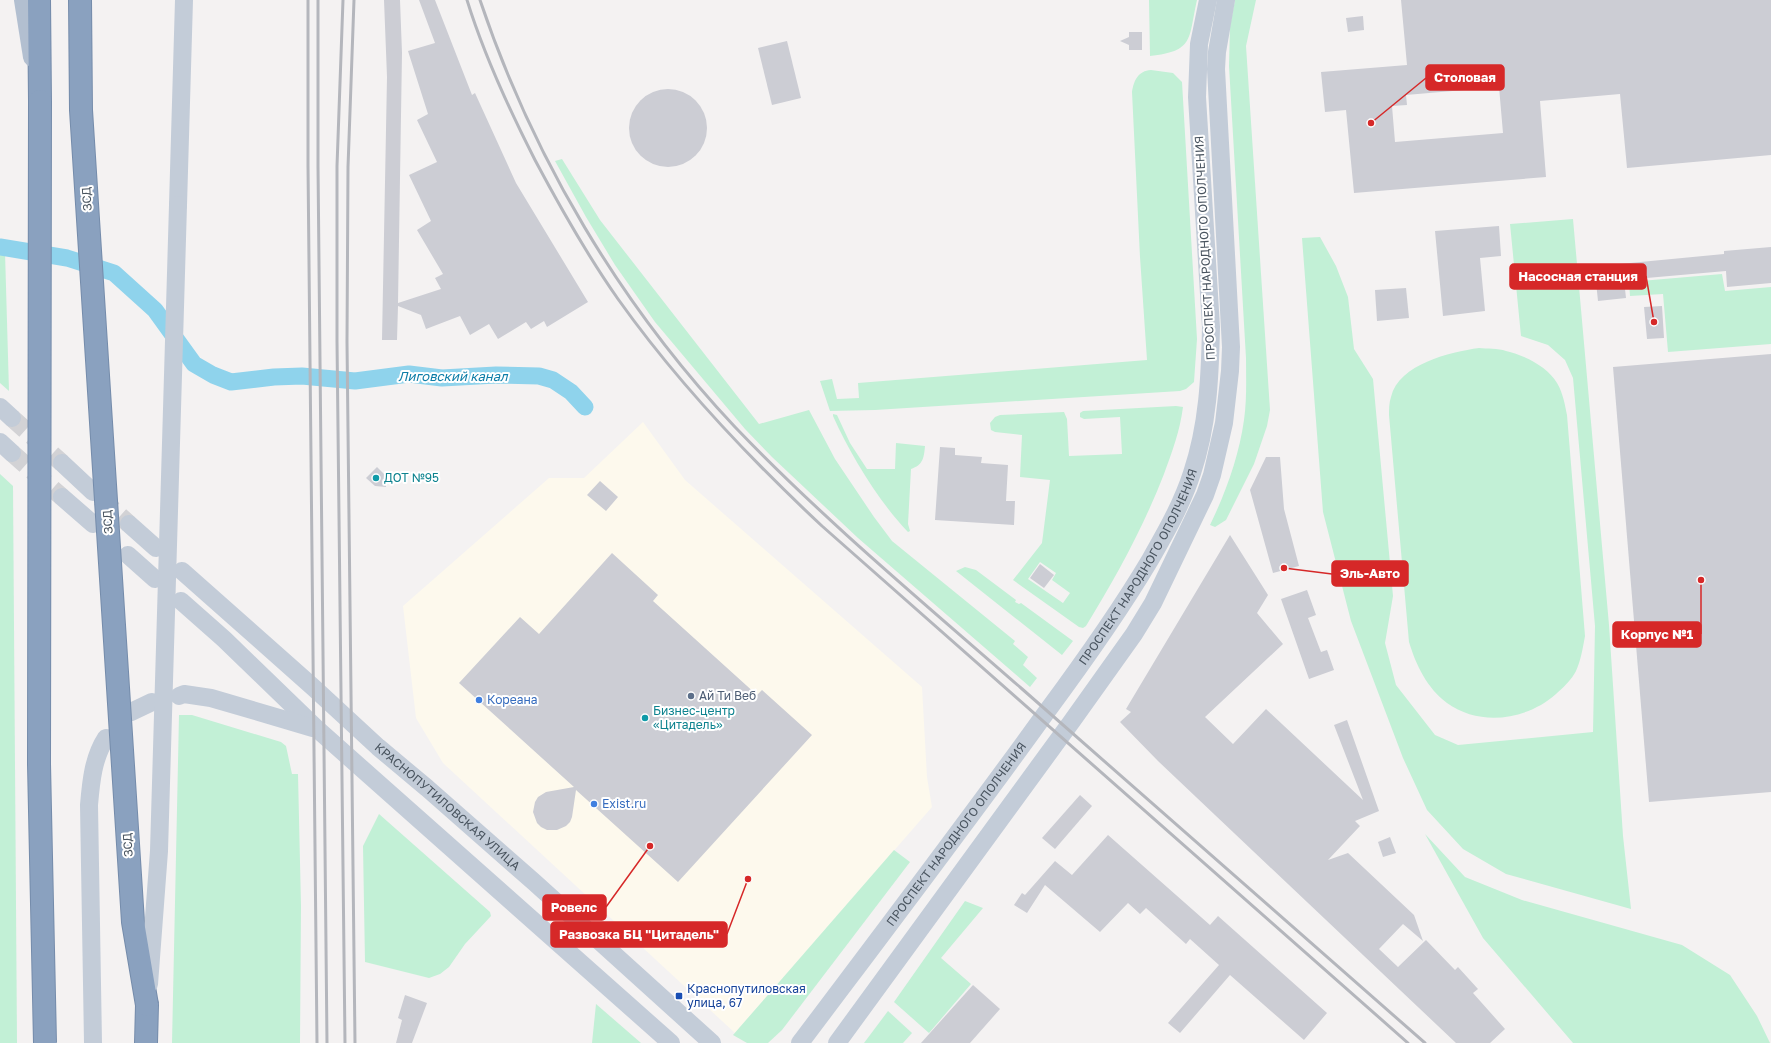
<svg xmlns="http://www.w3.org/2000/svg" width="1771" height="1043" font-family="'Golos Text',sans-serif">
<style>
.commercial{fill:#fdf9ed}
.green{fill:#c2f0d6;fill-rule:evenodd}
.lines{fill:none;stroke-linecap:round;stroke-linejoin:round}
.canal{stroke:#8fd3ec;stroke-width:17}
.building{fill:#cccdd4;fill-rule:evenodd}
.secondary-tunnel{stroke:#d2d2d5;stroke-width:18;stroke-dasharray:18 9;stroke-linecap:butt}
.motorway-casing{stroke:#758cab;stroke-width:24}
.secondary{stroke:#c3ccd8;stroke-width:18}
.primary{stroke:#b2bfd0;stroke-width:20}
.motorway{stroke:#8aa1bf;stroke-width:22}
.rail{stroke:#b4b6bc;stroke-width:3}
.motorway-bridge-casing{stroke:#758cab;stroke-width:24;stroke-linecap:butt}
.secondary-bridge{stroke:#c3ccd8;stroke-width:18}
.motorway-bridge{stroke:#8aa1bf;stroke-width:22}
.culture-dot{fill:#0f9aa8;stroke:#fff;stroke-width:1.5}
.service-dot{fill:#5c6f8a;stroke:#fff;stroke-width:1.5}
.shop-dot{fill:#3f7fe0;stroke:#fff;stroke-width:1.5}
.transit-dot{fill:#1a4fb4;stroke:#fff;stroke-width:1.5}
.labels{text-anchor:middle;stroke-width:4;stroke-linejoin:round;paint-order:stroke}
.street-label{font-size:12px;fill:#49545f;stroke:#fff}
.culture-label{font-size:12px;fill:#0d838f;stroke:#fff;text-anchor:start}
.service-label{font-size:12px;fill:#4e5e75;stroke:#fff;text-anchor:start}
.shop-label{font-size:12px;fill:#366cbe;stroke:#fff;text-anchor:start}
.transit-label{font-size:12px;fill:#164399;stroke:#fff;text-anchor:start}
.water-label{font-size:13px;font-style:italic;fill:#0d7da7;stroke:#fff}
.leader{fill:none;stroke:#d62828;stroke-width:1.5}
.callout-dot{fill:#d62828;stroke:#fff;stroke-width:1.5}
.callout{fill:#d62828;stroke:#d62828;stroke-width:1.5}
.callout-label{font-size:13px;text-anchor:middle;font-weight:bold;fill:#fff}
</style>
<rect width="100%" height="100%" fill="#f4f2f2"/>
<path class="commercial" d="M 643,422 L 685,480 L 922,687 L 927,777 L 932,807 L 735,1033 L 443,763 L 416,718 L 403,606 L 549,478 L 584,478 Z"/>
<g class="green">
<path d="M 1149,0 L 1197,0 C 1188,39 1195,51 1150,56 Z"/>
<path d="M 1235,0 L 1256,0 L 1246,46 L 1270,410 L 1267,426 L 1254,464 L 1226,520 L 1215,527 L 1210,525 C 1226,492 1239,456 1244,420 C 1247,399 1246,378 1246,358 L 1229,66 L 1230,26 Z"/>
<path d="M 1151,70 L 1173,73 L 1182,82 L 1197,339 L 1194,382 L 1186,389 L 1180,391 L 875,410 L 830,411 L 820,381 L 832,379 L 837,399 L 859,398 L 858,383 L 1147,360 L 1140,257 L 1132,92 C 1134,80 1138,71 1151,70 Z"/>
<path d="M 562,159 L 600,220 L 759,424 L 809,410 L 835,459 L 874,517 L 892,541 L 1015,641 L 1013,644 L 1028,657 L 1023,665 L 1037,678 L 1030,687 L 858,538 L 772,457 L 745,429 L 655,322 L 615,265 L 586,217 L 555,161 Z"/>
<path d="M 1573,219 L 1609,625 L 1623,836 L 1631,909 L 1506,874 L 1463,849 L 1427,810 L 1403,758 L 1351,621 L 1323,512 L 1302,238 L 1320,237 L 1336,266 L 1348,297 L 1354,349 L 1373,379 L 1393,596 L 1385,643 L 1396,685 L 1435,735 L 1458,745 L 1593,732 L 1595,626 L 1573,378 L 1565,360 L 1548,345 L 1521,336 L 1510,224 Z"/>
<path d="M 0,251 L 5,252 L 9,391 L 0,383 Z"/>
<path d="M 1722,274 L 1725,291 L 1771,287 L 1771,344 L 1668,352 L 1663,294 L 1630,296 L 1629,282 Z"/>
<path d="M 1479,348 C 1487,349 1498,348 1506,351 C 1524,355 1548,367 1557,383 C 1563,393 1565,405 1567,415 L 1585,636 C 1583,647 1581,660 1576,671 C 1572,679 1563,688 1556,694 C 1527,720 1480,727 1447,703 C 1427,688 1416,665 1409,642 L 1389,415 C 1389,409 1389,403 1391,397 C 1399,364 1450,352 1479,348 Z"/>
<path d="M 1176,406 L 1183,407 C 1180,431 1172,452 1164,474 C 1143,528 1116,577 1086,626 L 1083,628 L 1079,627 L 1013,580 L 1042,543 L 1050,480 L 1020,477 L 1022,435 L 995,432 L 991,430 L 990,423 L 995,417 L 1000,415 L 1064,412 L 1067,419 L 1069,456 L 1122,454 L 1120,417 L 1084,419 L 1080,417 L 1080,413 L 1083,411 ZM 1040,562 L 1056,573 L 1052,580 L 1070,593 L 1063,603 L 1028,579 Z"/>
<path d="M 833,414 L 837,415 L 850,443 L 867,469 L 895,469 L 896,443 L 925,446 C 924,458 923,465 911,469 L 908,524 L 910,531 L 908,532 C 879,502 850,454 833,416 Z"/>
<path d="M 0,474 L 13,486 L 17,1043 L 0,1043 Z"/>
<path d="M 965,567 L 976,570 L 1016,600 L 1015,602 L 1019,604 L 1021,603 L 1073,641 L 1062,655 L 956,571 Z"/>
<path d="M 179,715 L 192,715 L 281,742 L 286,746 L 292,774 L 298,774 L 301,906 L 300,1043 L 172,1043 Z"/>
<path d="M 379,814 L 490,912 L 491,916 L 465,944 L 449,967 L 440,974 L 429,978 L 365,962 L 363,846 Z"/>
<path d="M 1425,834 L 1465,877 L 1522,900 L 1682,945 L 1730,975 L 1757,1016 L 1770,1043 L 1573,1043 L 1483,938 Z"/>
<path d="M 894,850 L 910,862 L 782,1030 L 768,1043 L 747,1043 L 733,1035 Z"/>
<path d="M 965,901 L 983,908 L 941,958 L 971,984 L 929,1033 L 894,1002 Z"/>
<path d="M 596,1004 L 641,1043 L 592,1043 Z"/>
<path d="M 888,1011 L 912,1033 L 903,1043 L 864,1043 Z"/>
</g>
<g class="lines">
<path class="canal" d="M 0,247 L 67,258 L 114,273 L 155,310 L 194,364 L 213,375 L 231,382 L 274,377 L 302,376 L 355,381 L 409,374 L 442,378 L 496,375 L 539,376 L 553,380 L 571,392 L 585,407"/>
</g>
<g class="building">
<path d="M 384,0 L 400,0 L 402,53 L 398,303 L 441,289 L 435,278 L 443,274 L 417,230 L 431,221 L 409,175 L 437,162 L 417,120 L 428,114 L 408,51 L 435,43 L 419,0 L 435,0 L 472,95 L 475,93 L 516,183 L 588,302 L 547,327 L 544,321 L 531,329 L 526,322 L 498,339 L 489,324 L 470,335 L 460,316 L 426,329 L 421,315 L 398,306 L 397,340 L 382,340 L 387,77 Z"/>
<path d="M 1401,0 L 1771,0 L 1771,155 L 1627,168 L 1620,94 L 1540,101 L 1546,177 L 1354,193 L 1346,110 L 1325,112 L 1321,72 L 1407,65 ZM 1499,87 L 1503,133 L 1395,142 L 1392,106 L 1407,105 L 1406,95 Z"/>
<path d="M 1363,16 L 1364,30 L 1348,32 L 1346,18 Z"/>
<path d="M 1129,32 L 1142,32 L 1142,50 L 1129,50 L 1129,45 L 1120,41 L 1129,37 Z"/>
<path d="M 787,41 L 801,98 L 772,105 L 758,48 Z"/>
<circle cx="668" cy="128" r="39"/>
<path d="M 1499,226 L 1501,256 L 1480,258 L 1485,311 L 1443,316 L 1435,231 Z"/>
<path d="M 1771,247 L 1771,283 L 1727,287 L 1726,271 L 1624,280 L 1626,298 L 1598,301 L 1596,282 L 1610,281 L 1609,265 L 1724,254 L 1724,251 Z"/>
<path d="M 1406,288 L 1409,318 L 1377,321 L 1375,290 Z"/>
<path d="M 1662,306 L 1664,338 L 1647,339 L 1644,307 Z"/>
<path d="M 1771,354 L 1771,792 L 1649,802 L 1613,367 Z"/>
<path d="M 940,447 L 955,448 L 955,455 L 982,457 L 981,463 L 1008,465 L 1006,501 L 1015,501 L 1014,525 L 935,520 Z"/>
<path d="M 1266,457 L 1280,457 L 1284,509 L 1299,566 L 1273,573 L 1250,490 Z"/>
<path d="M 377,467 L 385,475 L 386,487 L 375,486 L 366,478 Z"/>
<path d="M 600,481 L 618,497 L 606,511 L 587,495 Z"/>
<path d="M 1230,535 L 1268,595 L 1257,613 L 1283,644 L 1205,717 L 1233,744 L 1266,709 L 1363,800 L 1334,725 L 1347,720 L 1379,811 L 1355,821 L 1360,826 L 1328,860 L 1348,853 L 1414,915 L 1423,941 L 1403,924 L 1379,949 L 1398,967 L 1426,940 L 1455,970 L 1458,967 L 1478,989 L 1473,993 L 1505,1029 L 1490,1043 L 1456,1043 L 1158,761 L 1120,722 L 1131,712 L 1126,709 Z"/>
<path d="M 612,553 L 658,595 L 653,601 L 757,695 L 762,690 L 812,735 L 678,882 L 576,790 L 572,817 L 570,822 L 566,826 L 557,830 L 547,830 L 541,827 L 537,823 L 533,812 L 535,802 L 538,797 L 546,792 L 574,787 L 459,683 L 520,617 L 539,634 Z"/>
<path d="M 1040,564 L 1054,575 L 1044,588 L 1030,578 Z"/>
<path d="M 1307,590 L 1316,615 L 1308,618 L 1321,652 L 1327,650 L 1334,670 L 1309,679 L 1281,599 Z"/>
<path d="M 1080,795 L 1092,806 L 1055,849 L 1042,838 Z"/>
<path d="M 1108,835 L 1210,925 L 1218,916 L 1327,1013 L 1304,1040 L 1230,975 L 1180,1033 L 1168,1023 L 1219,965 L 1190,939 L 1186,944 L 1146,908 L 1140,914 L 1128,903 L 1100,932 L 1045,885 L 1027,913 L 1014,905 L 1022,893 L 1025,895 L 1055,861 L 1072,875 Z"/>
<path d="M 1390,837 L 1396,853 L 1383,857 L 1378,842 Z"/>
<path d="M 973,985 L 1000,1009 L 970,1043 L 921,1043 Z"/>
<path d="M 405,995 L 427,1003 L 412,1043 L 396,1043 L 402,1020 L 398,1018 Z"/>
</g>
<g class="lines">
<g class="secondary-tunnel">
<path d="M 12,418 L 62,463"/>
<path d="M 12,453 L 62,497"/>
<path d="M 100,498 L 129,524"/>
</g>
<g class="motorway-casing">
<g id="motorway">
<path d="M 39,0 L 40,101"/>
<path d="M 146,1043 L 147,1005"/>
</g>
</g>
<g class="secondary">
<path d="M 178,205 L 184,0"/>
<path d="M 0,407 L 12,418"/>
<path d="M 0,442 L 12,453"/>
<path d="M 62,463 L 93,492"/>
<path d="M 62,497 L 93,524"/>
<path d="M 129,524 L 156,548"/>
<path d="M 128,555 L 155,579"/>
<path id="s1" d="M 182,571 L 314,688 L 378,747 L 427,788 L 534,882 L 712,1043"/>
<path d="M 181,601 L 224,639 L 316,728 L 671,1043"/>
<path d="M 179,696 L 184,694 L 211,698 L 313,728"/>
<path d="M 131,712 L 152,702"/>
<path d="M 93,1043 L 89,805 C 91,782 93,758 106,738"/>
<path id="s2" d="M 800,1043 C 882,934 965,825 1045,714 C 1082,664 1118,614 1150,560 C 1166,532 1182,504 1192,473 C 1208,425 1210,377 1211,327 L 1197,97 L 1199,44 L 1208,0"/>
<path d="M 837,1043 L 1072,721 L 1134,634 L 1153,603 L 1205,495 L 1212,475 L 1224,423 L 1230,371 L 1231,347 L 1216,69 L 1217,52 L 1226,0"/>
</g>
<path class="primary" d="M 24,0 L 33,57"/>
<use href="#motorway" class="motorway"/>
<g class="rail">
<path d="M 308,0 L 308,165 L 317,1043"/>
<path d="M 318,0 L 318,166 L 327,1043"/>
<path d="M 343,0 L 337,166 L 337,341 L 345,1043"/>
<path d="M 354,0 L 348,167 L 347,342 L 355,1043"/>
<path d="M 467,0 C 484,55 509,109 535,160 C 560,207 587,255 618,299 C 677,382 747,456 822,526 L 1408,1043"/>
<path d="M 480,0 C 533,158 621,306 735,427 C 824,520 924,603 1021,688 C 1155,807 1290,925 1425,1043"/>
</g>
<g class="motorway-bridge-casing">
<g id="motorway-bridge">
<path d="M 80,0 L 81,110 L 133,922 L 147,1005"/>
<path d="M 40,101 L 39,764 L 45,1043"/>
</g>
</g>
<path class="secondary-bridge" d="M 149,984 L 159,851 L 178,205"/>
<use href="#motorway-bridge" class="motorway-bridge"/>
</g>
<g class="culture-dot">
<circle cx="376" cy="478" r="4"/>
<circle cx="645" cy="718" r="4"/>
</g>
<circle class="service-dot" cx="691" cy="696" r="4"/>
<g class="shop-dot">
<circle cx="479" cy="700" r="4"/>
<circle cx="594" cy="804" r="4"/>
</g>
<rect class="transit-dot" x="675" y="992" width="8" height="8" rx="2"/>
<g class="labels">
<g class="street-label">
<text transform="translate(87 199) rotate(-94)" y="4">ЗСД</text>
<text transform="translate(1205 248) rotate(-93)" y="4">ПРОСПЕКТ НАРОДНОГО ОПОЛЧЕНИЯ</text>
<text transform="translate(108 522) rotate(-94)" y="4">ЗСД</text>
<text dy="4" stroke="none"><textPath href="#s2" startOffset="585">ПРОСПЕКТ НАРОДНОГО ОПОЛЧЕНИЯ</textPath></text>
<text dy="4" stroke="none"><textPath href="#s1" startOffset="355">КРАСНОПУТИЛОВСКАЯ УЛИЦА</textPath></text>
<text dy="4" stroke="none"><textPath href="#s2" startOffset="261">ПРОСПЕКТ НАРОДНОГО ОПОЛЧЕНИЯ</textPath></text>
<text transform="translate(128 845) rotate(-94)" y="4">ЗСД</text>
</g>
<g class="culture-label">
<text x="384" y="482">ДОТ №95</text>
<text x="653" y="715">Бизнес-центр<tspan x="653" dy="14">«Цитадель»</tspan></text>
</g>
<g class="service-label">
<text x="699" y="700">Ай Ти Веб</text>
</g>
<g class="shop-label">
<text x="487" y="704">Кореана</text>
<text x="602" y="808">Exist.ru</text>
</g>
<g class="transit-label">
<text x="687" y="993">Краснопутиловская<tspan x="687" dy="14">улица, 67</tspan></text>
</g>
<g class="water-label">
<text x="453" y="381">Лиговский канал</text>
</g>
</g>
<path class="leader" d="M1371 123L1426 78M1654 322L1646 276M1284 568L1332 574M1701 580L1701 634M650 846L606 907M748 879L727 934"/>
<g class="callout-dot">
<circle cx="1371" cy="123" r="4"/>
<circle cx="1654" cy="322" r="4"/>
<circle cx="1284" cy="568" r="4"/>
<circle cx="1701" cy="580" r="4"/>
<circle cx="650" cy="846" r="4"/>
<circle cx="748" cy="879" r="4"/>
</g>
<g class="callout">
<rect x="1426" y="65" width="78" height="25" rx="4"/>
<rect x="1510" y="264" width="136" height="25" rx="4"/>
<rect x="1332" y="561" width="76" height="25" rx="4"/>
<rect x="1613" y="622" width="88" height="25" rx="4"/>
<rect x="543" y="895" width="63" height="25" rx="4"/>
<rect x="551" y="922" width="176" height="25" rx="4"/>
</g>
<g class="callout-label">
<text x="1465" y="82">Столовая</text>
<text x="1578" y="281">Насосная станция</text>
<text x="1370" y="578">Эль-Авто</text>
<text x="1657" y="639">Корпус №1</text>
<text x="574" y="912">Ровелс</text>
<text x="639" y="939">Развозка БЦ "Цитадель"</text>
</g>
</svg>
